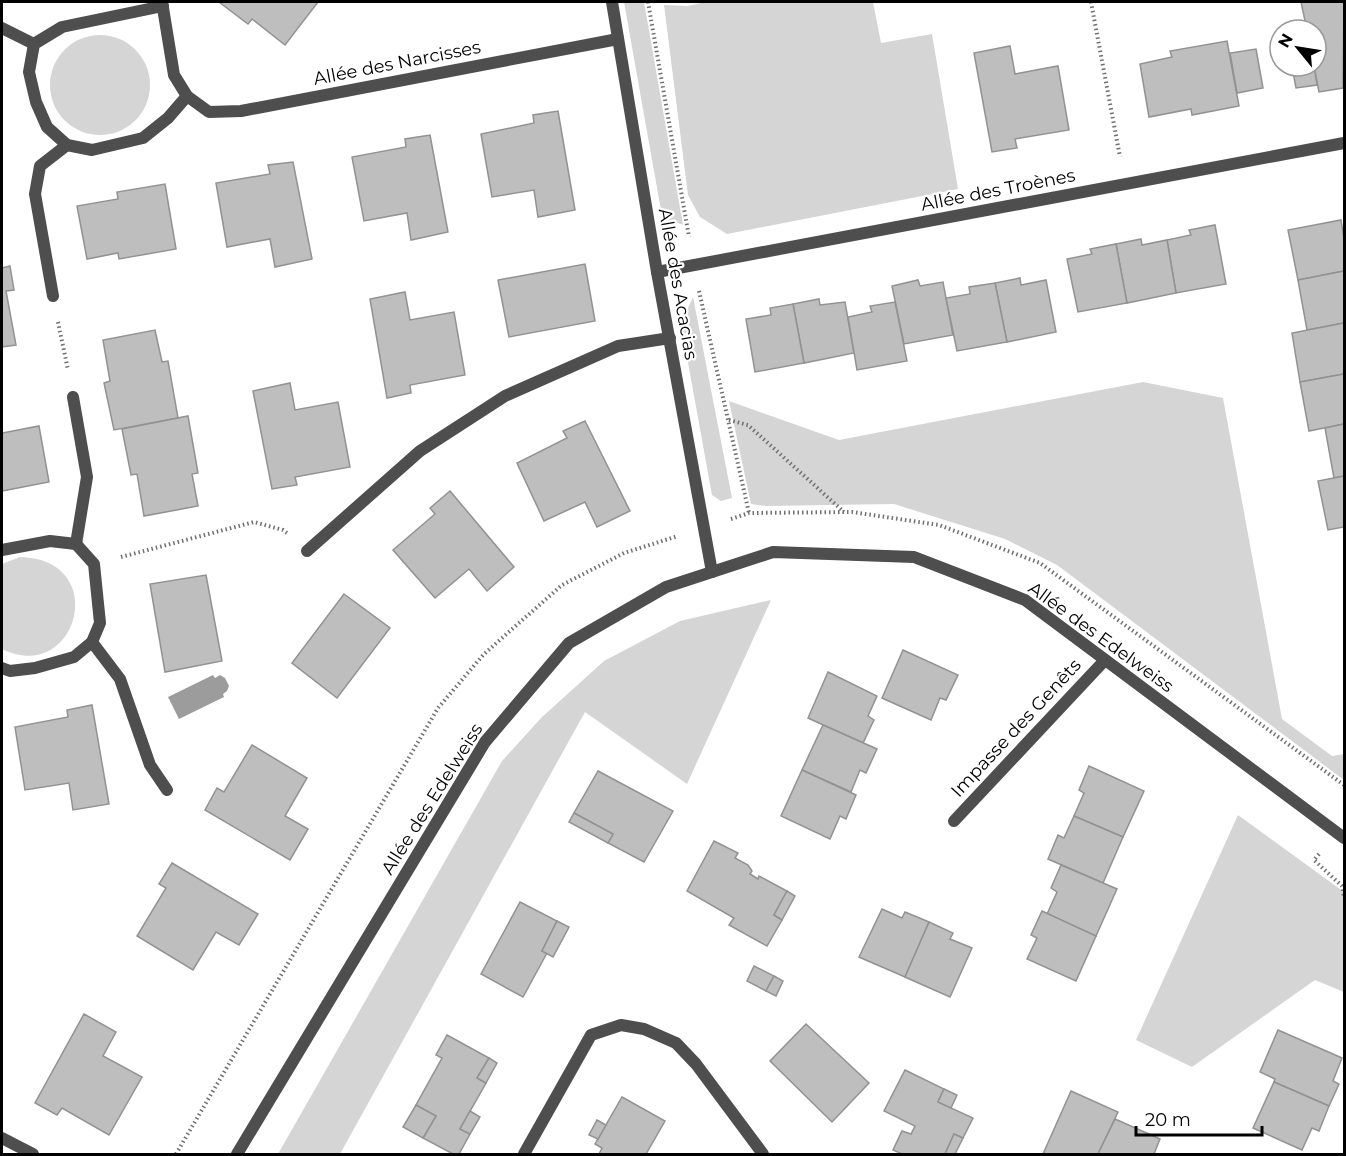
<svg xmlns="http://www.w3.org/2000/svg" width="1346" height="1156" font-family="Montserrat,sans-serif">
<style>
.green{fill:#d5d5d5}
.water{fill:#9c9c9c}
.building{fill:#bebebe;stroke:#929292;stroke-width:1.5}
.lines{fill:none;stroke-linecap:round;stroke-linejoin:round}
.path{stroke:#707070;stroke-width:4;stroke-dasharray:1.5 3;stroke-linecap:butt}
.minor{stroke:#4e4e4e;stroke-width:12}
.labels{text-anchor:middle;stroke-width:4.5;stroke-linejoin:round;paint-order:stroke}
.street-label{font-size:18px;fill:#000;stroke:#fff}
</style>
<rect width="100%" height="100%" fill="#fff"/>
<g class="green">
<path d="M 624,2 L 644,2 L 683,225 L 662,216 Z"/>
<path d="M 705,2 L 873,2 L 881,43 L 932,34 L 958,189 L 727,234 L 700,217 L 688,195 L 664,5 L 688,6 Z"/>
<circle cx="100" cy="85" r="50"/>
<path d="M 693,297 L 732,498 L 721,501 L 712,495 L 681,324 Z"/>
<path d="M 1143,382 L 1223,398 L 1282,719 L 1332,756 L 1344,754 L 1344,780 L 1057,565 L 1005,539 L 894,504 L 767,506 L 751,504 L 729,401 L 839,440 Z"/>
<path d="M 20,557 C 112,559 77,686 2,649 L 2,564 Z"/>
<path d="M 771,600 L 687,784 L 585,712 L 340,1154 L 278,1154 L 502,761 L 541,718 L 604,661 L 680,621 Z"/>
<path d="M 1238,815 L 1344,892 L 1344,992 L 1315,980 L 1192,1067 L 1136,1040 Z"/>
</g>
<path class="water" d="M 213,675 L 215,678 L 220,675 L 225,678 L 229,686 L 227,691 L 223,694 L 224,697 L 179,719 L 168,697 Z"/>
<g class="building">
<path d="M 219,2 L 318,2 L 285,45 L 252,19 L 248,24 Z"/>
<path d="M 1301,2 L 1344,2 L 1343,88 L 1319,92 L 1314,66 L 1316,66 L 1316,30 L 1307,30 Z"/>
<path d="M 1227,41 L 1239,106 L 1192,115 L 1191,109 L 1149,117 L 1140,64 L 1172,57 L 1170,51 Z"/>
<path d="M 1010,46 L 1015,74 L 1058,66 L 1069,130 L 1015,139 L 1017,148 L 992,152 L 974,53 Z"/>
<path d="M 1256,49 L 1263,88 L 1237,93 L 1230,53 Z"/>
<path d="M 1300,66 L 1314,66 L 1317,85 L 1296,88 L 1292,67 Z"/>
<path d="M 558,111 L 575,210 L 538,217 L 534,190 L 492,197 L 481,134 L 534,123 L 533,115 Z"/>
<path d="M 430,135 L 448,232 L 411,240 L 407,213 L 364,221 L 352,157 L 406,147 L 405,139 Z"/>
<path d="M 293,162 L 312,259 L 275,267 L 270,239 L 227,247 L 216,183 L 270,174 L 268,165 Z"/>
<path d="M 165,184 L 176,249 L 119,259 L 118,253 L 87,259 L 77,206 L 118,199 L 117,192 Z"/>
<path d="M 1341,220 L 1344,239 L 1344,271 L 1298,280 L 1288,230 Z"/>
<path d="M 1215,225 L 1226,284 L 1176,293 L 1167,240 L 1191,235 L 1189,230 Z"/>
<path d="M 1141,239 L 1142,245 L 1167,240 L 1176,293 L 1127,303 L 1116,244 Z"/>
<path d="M 1116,244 L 1127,303 L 1078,312 L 1067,259 L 1092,254 L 1090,249 Z"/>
<path d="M 585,264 L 595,321 L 509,337 L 498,280 Z"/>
<path d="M 10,266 L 14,290 L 6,291 L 16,345 L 2,347 L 2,268 Z"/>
<path d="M 1344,271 L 1344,323 L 1307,330 L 1298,280 Z"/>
<path d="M 1020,278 L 1021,285 L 1046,280 L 1056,332 L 1007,342 L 995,283 Z"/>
<path d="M 918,280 L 920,286 L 943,282 L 953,335 L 904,344 L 892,286 Z"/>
<path d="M 995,283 L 1007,342 L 957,351 L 946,298 L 970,294 L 969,287 Z"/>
<path d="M 405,292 L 410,320 L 454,312 L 465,375 L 410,385 L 411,393 L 387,398 L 370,299 Z"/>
<path d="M 819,299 L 820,305 L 845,302 L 854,353 L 804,363 L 793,304 Z"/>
<path d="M 895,302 L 907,361 L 857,370 L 848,317 L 872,312 L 870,306 Z"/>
<path d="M 793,304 L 804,363 L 755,372 L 746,319 L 771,315 L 770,308 Z"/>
<path d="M 1344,323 L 1344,374 L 1300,382 L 1292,333 Z"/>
<path d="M 155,330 L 162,362 L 168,361 L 178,418 L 114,430 L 104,383 L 110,381 L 103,340 Z"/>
<path d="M 1344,374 L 1344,424 L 1309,431 L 1300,382 Z"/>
<path d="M 290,383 L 295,410 L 338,402 L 350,467 L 295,477 L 297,485 L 272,489 L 253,391 Z"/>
<path d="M 188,416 L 198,473 L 192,474 L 198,506 L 144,516 L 137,474 L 131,475 L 122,429 Z"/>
<path d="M 585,421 L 630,511 L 597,527 L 585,502 L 544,521 L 517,463 L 567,438 L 563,431 Z"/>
<path d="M 1344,424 L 1344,476 L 1334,478 L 1325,428 Z"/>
<path d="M 39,426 L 49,482 L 2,491 L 2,433 Z"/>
<path d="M 1344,476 L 1344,527 L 1328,530 L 1318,481 Z"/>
<path d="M 450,491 L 514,567 L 487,591 L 469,569 L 435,598 L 393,550 L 435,514 L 430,508 Z"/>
<path d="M 206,575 L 222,661 L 165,672 L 150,584 Z"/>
<path d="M 344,594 L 390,628 L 337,698 L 292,663 Z"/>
<path d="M 903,650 L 958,675 L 946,700 L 940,698 L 931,720 L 882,698 Z"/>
<path d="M 828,672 L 877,696 L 868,716 L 874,720 L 863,743 L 808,718 Z"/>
<path d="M 92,705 L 109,804 L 73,810 L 69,783 L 25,790 L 15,727 L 68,717 L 67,710 Z"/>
<path d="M 823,725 L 877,749 L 866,773 L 860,770 L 851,792 L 802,770 Z"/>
<path d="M 252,745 L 307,778 L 285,816 L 308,829 L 290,860 L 205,810 L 217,788 L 224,792 Z"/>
<path d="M 1089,766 L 1144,791 L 1123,837 L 1074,816 L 1084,793 L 1079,790 Z"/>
<path d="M 802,770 L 856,795 L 846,819 L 840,816 L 830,839 L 781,816 Z"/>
<path d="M 598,771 L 673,811 L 644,862 L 608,843 L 613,834 L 574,813 Z"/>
<path d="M 574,813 L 613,834 L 608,843 L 569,822 Z"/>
<path d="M 1074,816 L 1123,837 L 1103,883 L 1048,859 L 1058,835 L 1064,838 Z"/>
<path d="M 714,841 L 738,853 L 735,858 L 748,865 L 752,871 L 750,874 L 758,879 L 759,876 L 787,891 L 774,915 L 782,920 L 767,946 L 729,925 L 734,918 L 687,891 Z"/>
<path d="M 172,863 L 258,914 L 239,945 L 216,932 L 193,970 L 137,936 L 166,888 L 159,884 Z"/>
<path d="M 1061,865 L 1117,889 L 1096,936 L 1047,914 L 1057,892 L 1051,888 Z"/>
<path d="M 787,891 L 795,896 L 782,920 L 774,915 Z"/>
<path d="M 520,902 L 557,921 L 542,951 L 547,953 L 523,997 L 481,974 Z"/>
<path d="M 882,909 L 902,918 L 905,912 L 929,922 L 905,977 L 859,957 Z"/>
<path d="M 1042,911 L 1096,936 L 1076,981 L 1027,959 L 1037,938 L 1031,935 Z"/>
<path d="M 557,921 L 569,927 L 553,957 L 542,951 Z"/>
<path d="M 929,922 L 953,933 L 950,939 L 972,948 L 950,997 L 905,977 Z"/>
<path d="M 754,966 L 774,976 L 766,991 L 747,981 Z"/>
<path d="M 774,976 L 783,981 L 776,996 L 766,991 Z"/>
<path d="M 84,1014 L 116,1032 L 103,1056 L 142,1077 L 109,1135 L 62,1108 L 57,1115 L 35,1103 Z"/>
<path d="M 806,1024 L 869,1083 L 832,1122 L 770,1061 Z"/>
<path d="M 1278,1030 L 1342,1058 L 1333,1081 L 1339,1084 L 1329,1106 L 1274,1082 L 1275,1079 L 1260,1072 Z"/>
<path d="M 447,1035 L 489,1058 L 477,1078 L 486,1083 L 460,1129 L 470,1134 L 459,1154 L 453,1154 L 423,1138 L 436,1116 L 416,1105 L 442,1058 L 436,1055 Z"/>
<path d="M 489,1058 L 497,1063 L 486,1083 L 477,1078 Z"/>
<path d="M 905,1070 L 944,1089 L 938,1102 L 973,1118 L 963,1138 L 954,1134 L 945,1154 L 902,1154 L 893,1150 L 902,1131 L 911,1134 L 915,1126 L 884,1111 Z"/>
<path d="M 1274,1082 L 1329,1106 L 1319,1131 L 1312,1128 L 1302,1150 L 1253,1128 Z"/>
<path d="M 944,1089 L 957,1095 L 951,1108 L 938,1102 Z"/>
<path d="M 1071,1091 L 1118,1112 L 1098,1154 L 1043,1154 Z"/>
<path d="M 622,1097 L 665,1121 L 646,1154 L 599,1154 L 602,1148 L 595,1144 Z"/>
<path d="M 416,1105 L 436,1116 L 423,1138 L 403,1127 Z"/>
<path d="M 470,1111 L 480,1117 L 470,1134 L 460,1129 Z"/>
<path d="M 1115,1119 L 1160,1139 L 1154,1154 L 1098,1154 Z"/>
<path d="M 597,1120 L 606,1125 L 598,1139 L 589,1135 Z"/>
<path d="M 954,1134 L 963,1138 L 955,1154 L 945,1154 Z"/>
</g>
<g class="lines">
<g class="path">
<path d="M 648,2 L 689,237"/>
<path d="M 1091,2 L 1120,157"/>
<path d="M 699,291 L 749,513"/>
<path d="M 58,322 L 68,370"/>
<path d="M 729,420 L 748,425 L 844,512"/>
<path d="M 731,519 L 749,513 L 852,512 L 939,525 L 1040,563 L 1344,785"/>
<path d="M 121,557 L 254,522 L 283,530 L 287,533"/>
<path d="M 1319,854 L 1314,860 L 1342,886 L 1344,897"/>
<path d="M 176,1154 L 438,708 L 484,654 L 562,585 L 624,553 L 678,536"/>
</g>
<g class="minor">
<path d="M 162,2 L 174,75 L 187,96 L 209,112 L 241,111 L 618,39"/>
<path d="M 612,2 L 657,272 L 712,572"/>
<path d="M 163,6 L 62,27 L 34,44 L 29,72 L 36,102 L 47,127 L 67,145 L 92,150 L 143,138 L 168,118 L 187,96"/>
<path d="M 2,28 L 34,44"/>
<path d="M 657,272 L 1344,143"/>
<path d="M 53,296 L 35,194 L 40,166 L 67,145"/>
<path d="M 73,397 L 87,477 L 76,544"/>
<path d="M 2,550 L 50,541 L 76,544 L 94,564 L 100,623 L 92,642 L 74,657 L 35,668 L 10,671 L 2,668"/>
<path d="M 307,551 L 420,451 L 505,396 L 618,346 L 670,338"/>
<path d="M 92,642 L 120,679 L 150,765 L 167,790"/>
<path d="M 954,821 L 1105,660"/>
<path d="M 2,1138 L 33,1154"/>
<path d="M 237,1154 L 485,742 L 569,643 L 666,587 L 773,552 L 914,557 L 1025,600 L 1344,838"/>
<path d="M 524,1154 L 591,1035 L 621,1025 L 644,1029 L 676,1043 L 696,1064 L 763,1154"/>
</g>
</g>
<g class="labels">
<g class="street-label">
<text transform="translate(397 63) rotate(-11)" y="6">Allée des Narcisses</text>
<text transform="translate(998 190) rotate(-11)" y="6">Allée des Troènes</text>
<text transform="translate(678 284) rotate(80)" y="6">Allée des Acacias</text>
<text transform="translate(1101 637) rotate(36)" y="6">Allée des Edelweiss</text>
<text transform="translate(1016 728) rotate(-47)" y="6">Impasse des Genêts</text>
<text transform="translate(432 799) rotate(-58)" y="6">Allée des Edelweiss</text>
</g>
</g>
<rect width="1346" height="1156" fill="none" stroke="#000000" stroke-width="6"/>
<g transform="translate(1298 48) rotate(300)"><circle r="28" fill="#ffffff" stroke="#999999" stroke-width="1.5"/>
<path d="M0-4.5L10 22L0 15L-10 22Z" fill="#000000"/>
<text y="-9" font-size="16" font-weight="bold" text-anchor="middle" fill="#000000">N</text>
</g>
<path d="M1136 1126v9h126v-9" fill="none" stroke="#000000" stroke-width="3"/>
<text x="1145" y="1126" font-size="18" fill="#000000" stroke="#ffffff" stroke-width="4.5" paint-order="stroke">20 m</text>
</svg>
